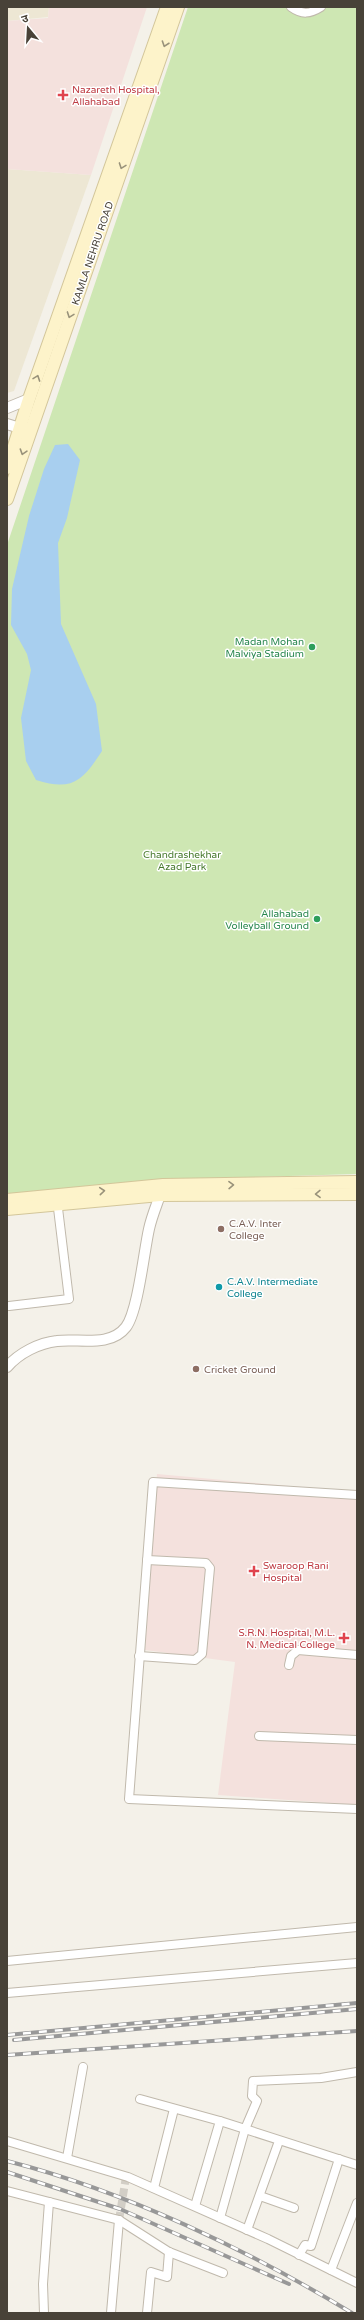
<svg xmlns="http://www.w3.org/2000/svg" width="364" height="2320" font-family="'Varela Round','Noto Sans Devanagari',sans-serif">
<style>
.education{fill:#ede7d4}
.medical{fill:#f4e1dd}
.green{fill:#cee7b3}
.water{fill:#a8cfef}
.lines{fill:none;stroke-linecap:round;stroke-linejoin:round}
.minor-tunnel{stroke:#d2cec6;stroke-width:8;stroke-dasharray:8 4;stroke-linecap:butt}
.minor-casing{stroke:#c0b9ac;stroke-width:10}
.tertiary-casing{stroke:#c0b9ac;stroke-width:12}
.secondary-casing{stroke:#d3c69a;stroke-width:14}
.minor{stroke:#fff;stroke-width:8}
.tertiary{stroke:#fff;stroke-width:10}
.secondary{stroke:#fdf3ca;stroke-width:12}
.rail-casing{stroke:#989898;stroke-width:4}
.rail{stroke:#fff;stroke-width:2.5;stroke-dasharray:8;stroke-linecap:butt}
.oneway{stroke:#99927a}
.health-dot{fill:#e0444e;stroke:#fff;stroke-width:1.5}
.leisure-dot{fill:#2e9e5b;stroke:#fff;stroke-width:1.5}
.education-dot{fill:#8d6e63;stroke:#fff;stroke-width:1.5}
.culture-dot{fill:#0f9aa8;stroke:#fff;stroke-width:1.5}
.labels{text-anchor:middle;stroke-width:3;stroke-linejoin:round;paint-order:stroke}
.health-label{font-size:10px;fill:#be3a42;stroke:#fff;text-anchor:start}
.street-label{font-size:10px;fill:#484238;stroke:#fff}
.leisure-label{font-size:10px;fill:#27864d;stroke:#fff;text-anchor:end}
.park-label{font-size:10px;fill:#46792c;stroke:#fff}
.education-label{font-size:10px;fill:#785e54;stroke:#fff;text-anchor:start}
.culture-label{font-size:10px;fill:#0d838f;stroke:#fff;text-anchor:start}
</style>
<rect width="100%" height="100%" fill="#f4f1e9"/>
<g class="education">
<path d="M 7,7 L 49,7 L 48,17 L 7,21 Z"/>
<path d="M 7,169 L 91,175 L 14,391 L 7,393 Z"/>
</g>
<g class="medical">
<path d="M 49,7 L 147,7 L 91,175 L 7,169 L 7,21 L 48,18 Z"/>
<path d="M 157,1474 L 357,1492 L 357,1805 L 218,1795 L 235,1662 L 145,1650 Z"/>
</g>
<path class="green" d="M 188,7 L 357,7 L 357,1174 L 153,1180 L 7,1195 L 7,545 Z"/>
<path class="water" d="M 68,444 L 80,460 L 67,518 L 58,543 L 61,624 L 96,704 L 102,751 C 83,780 73,792 36,780 L 26,761 L 21,718 L 31,670 L 27,654 L 11,625 L 12,589 L 29,516 L 44,469 L 55,445 Z"/>
<g class="lines">
<path class="minor-tunnel" d="M 119,2220 L 126,2177"/>
<g class="minor-casing">
<g id="minor">
<path d="M 291,7 C 302,15 310,14 321,7"/>
<path d="M 9,1306 L 69,1299 L 57,1200"/>
<path d="M 357,1495 L 153,1482 L 129,1799 L 357,1809"/>
<path d="M 139,1656 L 195,1660 L 202,1654 L 210,1568 L 206,1563 L 147,1560"/>
<path d="M 289,1665 L 291,1656 L 298,1650 L 357,1655"/>
<path d="M 259,1736 L 357,1740"/>
<path d="M 7,1961 L 357,1927"/>
<path d="M 7,1993 L 357,1963"/>
<path d="M 140,2099 L 220,2121 L 357,2165"/>
<path d="M 7,2141 L 128,2177 L 268,2239 L 357,2283"/>
<path d="M 67,2158 L 83,2067"/>
<path d="M 154,2188 L 174,2109"/>
<path d="M 7,2191 L 119,2220 L 169,2252 L 223,2273"/>
<path d="M 260,2196 L 294,2208"/>
<path d="M 195,2206 L 220,2121"/>
<path d="M 220,2218 L 245,2129 L 257,2101 L 252,2096 L 253,2081 L 321,2078 L 357,2072"/>
<path d="M 247,2230 L 279,2141"/>
<path d="M 299,2255 L 305,2245 L 311,2246 L 339,2159"/>
<path d="M 331,2270 L 357,2203"/>
<path d="M 44,2313 L 43,2284 L 49,2202"/>
<path d="M 111,2313 L 119,2220"/>
<path d="M 147,2313 L 151,2272 L 167,2277 L 169,2252"/>
</g>
</g>
<g class="tertiary-casing">
<g id="tertiary">
<path d="M 7,408 L 29,399"/>
<path d="M 7,424 L 26,430"/>
<path d="M 7,1367 C 19,1353 39,1343 57,1341 C 78,1338 110,1348 126,1327 C 138,1311 144,1251 149,1229 C 152,1215 158,1202 162,1189"/>
</g>
</g>
<g class="secondary-casing">
<g id="secondary">
<path d="M 7,468 L 29,399 L 167,7"/>
<path d="M 7,499 L 178,7"/>
<path d="M 7,1200 L 163,1185 L 357,1182"/>
<path d="M 7,1209 L 160,1195 L 357,1194"/>
</g>
</g>
<use href="#minor" class="minor"/>
<use href="#tertiary" class="tertiary"/>
<use href="#secondary" class="secondary"/>
<g class="rail-casing">
<g id="rail">
<path d="M 7,2035 L 357,2003"/>
<path d="M 14,2040 L 357,2009"/>
<path d="M 7,2055 L 357,2031"/>
<path d="M 7,2161 C 125,2191 248,2250 352,2313"/>
<path d="M 7,2172 L 120,2209 L 289,2284"/>
</g>
</g>
<use href="#rail" class="rail"/>
</g>
<defs><path id="oneway-chevron" d="M-2-3.5L2.5 0L-2 3.5" fill="none" stroke-width="1.6" stroke-linecap="round" stroke-linejoin="round"/></defs>
<g class="oneway">
<use href="#oneway-chevron" transform="translate(165 44) rotate(109)"/>
<use href="#oneway-chevron" transform="translate(122 166) rotate(110)"/>
<use href="#oneway-chevron" transform="translate(70 315) rotate(110)"/>
<use href="#oneway-chevron" transform="translate(37 378) rotate(-70)"/>
<use href="#oneway-chevron" transform="translate(23 452) rotate(108)"/>
<use href="#oneway-chevron" transform="translate(231 1185) rotate(-1)"/>
<use href="#oneway-chevron" transform="translate(102 1191) rotate(-5)"/>
<use href="#oneway-chevron" transform="translate(318 1194) rotate(179)"/>
</g>
<g class="health-dot">
<path d="M61 89h4v4h4v4h-4v4h-4v-4h-4v-4h4z"/>
<path d="M252 1565h4v4h4v4h-4v4h-4v-4h-4v-4h4z"/>
<path d="M342 1632h4v4h4v4h-4v4h-4v-4h-4v-4h4z"/>
</g>
<g class="leisure-dot">
<circle cx="312" cy="647" r="4"/>
<circle cx="317" cy="919" r="4"/>
</g>
<g class="education-dot">
<circle cx="221" cy="1229" r="4"/>
<circle cx="196" cy="1369" r="4"/>
</g>
<circle class="culture-dot" cx="219" cy="1287" r="4"/>
<g class="labels">
<g class="health-label">
<text x="72" y="93">Nazareth Hospital,<tspan x="72" dy="12">Allahabad</tspan></text>
<text x="263" y="1569">Swaroop Rani<tspan x="263" dy="12">Hospital</tspan></text>
<text x="335" y="1636" text-anchor="end">S.R.N. Hospital, M.L.<tspan x="335" dy="12">N. Medical College</tspan></text>
</g>
<g class="street-label">
<text transform="translate(92 253) rotate(-71)" y="4">KAMLA NEHRU ROAD</text>
</g>
<g class="leisure-label">
<text x="304" y="645">Madan Mohan<tspan x="304" dy="12">Malviya Stadium</tspan></text>
<text x="309" y="917">Allahabad<tspan x="309" dy="12">Volleyball Ground</tspan></text>
</g>
<g class="park-label">
<text x="182" y="858">Chandrashekhar<tspan x="182" dy="12">Azad Park</tspan></text>
</g>
<g class="education-label">
<text x="229" y="1227">C.A.V. Inter<tspan x="229" dy="12">College</tspan></text>
<text x="204" y="1373">Cricket Ground</text>
</g>
<g class="culture-label">
<text x="227" y="1285">C.A.V. Intermediate<tspan x="227" dy="12">College</tspan></text>
</g>
</g>
<rect width="364" height="2320" fill="none" stroke="#484238" stroke-width="16"/>
<g transform="translate(28 28) rotate(342)" stroke="#ffffff" stroke-width="3" paint-order="stroke">
<path d="M0-3L7 15L0 10L-7 15Z" fill="#484238"/>
<text y="-6" font-size="11" font-weight="bold" text-anchor="middle" fill="#484238">उ</text>
</g>
</svg>
